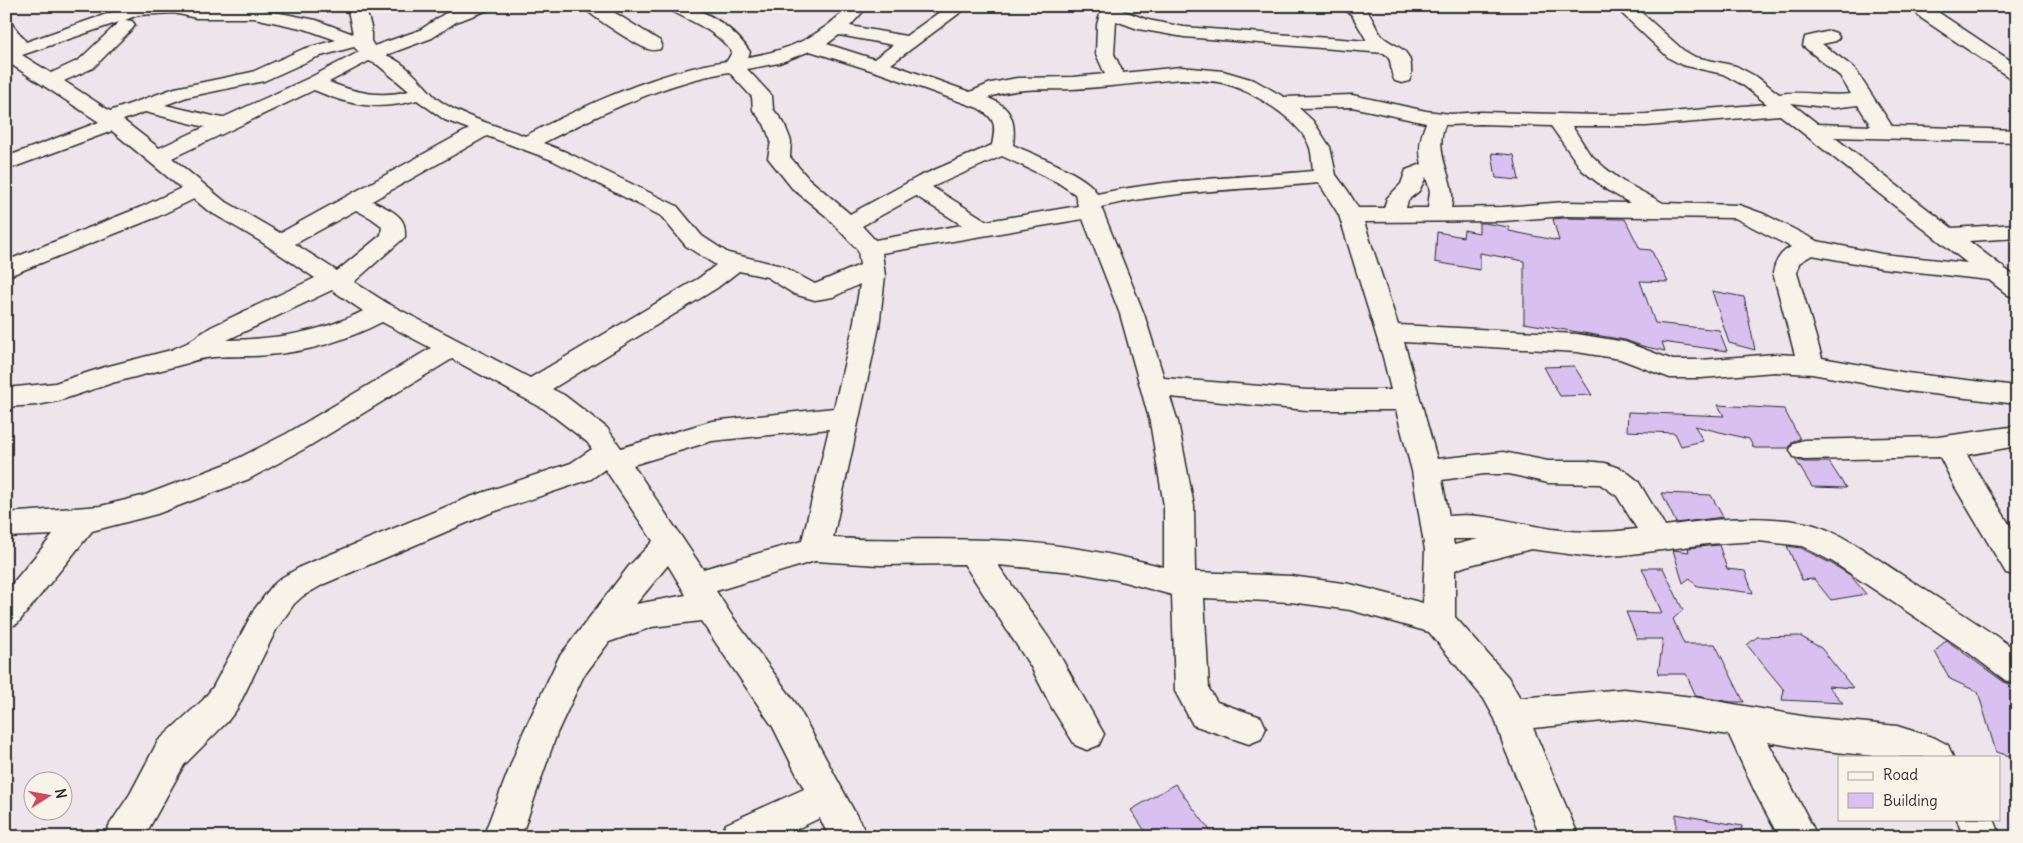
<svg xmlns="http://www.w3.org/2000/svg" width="2023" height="843" font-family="Delius,sans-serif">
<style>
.building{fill:#d8c1f1;stroke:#2b2b2b}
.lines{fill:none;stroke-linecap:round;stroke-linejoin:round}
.street-casing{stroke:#2b2b2b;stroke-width:3}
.street{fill:#f7f3e8;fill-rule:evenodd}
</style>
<rect width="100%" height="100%" fill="#eee4eb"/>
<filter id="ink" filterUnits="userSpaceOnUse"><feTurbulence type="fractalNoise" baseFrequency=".02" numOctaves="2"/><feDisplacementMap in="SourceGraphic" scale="10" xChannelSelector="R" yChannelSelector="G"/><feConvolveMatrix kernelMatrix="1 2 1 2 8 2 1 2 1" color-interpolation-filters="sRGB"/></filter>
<g filter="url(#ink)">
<g class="building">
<path d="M 1492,153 L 1514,155 L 1519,180 L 1496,178 Z"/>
<path d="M 1565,218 L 1625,219 L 1640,249 L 1651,250 L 1668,282 L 1640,281 L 1655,323 L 1719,330 L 1727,351 L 1662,342 L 1665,351 L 1642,346 L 1625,340 L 1524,323 L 1524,261 L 1480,253 L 1480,270 L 1435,262 L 1437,232 L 1463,237 L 1464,230 L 1479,233 L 1479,223 L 1484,223 L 1509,227 L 1509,231 L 1559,241 L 1553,219 Z"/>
<path d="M 1712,291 L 1744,297 L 1755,350 L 1729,343 Z"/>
<path d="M 1574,366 L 1592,395 L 1560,396 L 1544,367 Z"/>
<path d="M 1718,405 L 1784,409 L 1800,439 L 1793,441 L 1789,448 L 1754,448 L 1749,439 L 1695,426 L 1703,441 L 1681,446 L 1675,433 L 1627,431 L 1628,412 L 1724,416 Z"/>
<path d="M 1795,459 L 1804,462 L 1829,462 L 1846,488 L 1812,487 Z"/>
<path d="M 1662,493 L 1711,495 L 1723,517 L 1676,523 Z"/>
<path d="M 1719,545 L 1727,569 L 1745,571 L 1753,593 L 1697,586 L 1690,578 L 1683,583 L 1673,550 L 1689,552 L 1688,548 Z"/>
<path d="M 1787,546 L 1801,548 L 1832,564 L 1850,575 L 1866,594 L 1831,600 L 1814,579 L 1802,580 Z"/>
<path d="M 1642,568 L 1663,568 L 1683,610 L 1673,619 L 1684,644 L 1715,644 L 1744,702 L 1731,702 L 1696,696 L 1686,674 L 1658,674 L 1663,639 L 1637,639 L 1626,612 L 1662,613 Z"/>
<path d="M 1800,636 L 1821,648 L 1853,688 L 1828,686 L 1843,703 L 1782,700 L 1784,690 L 1747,645 L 1757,637 Z"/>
<path d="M 1946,640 L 2004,682 L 2017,687 L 2017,758 L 1996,752 L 1978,692 L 1950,679 L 1935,652 Z"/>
<path d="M 1175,784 L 1215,837 L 1149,837 L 1131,810 Z"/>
<path d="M 1676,814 L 1742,826 L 1741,837 L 1676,837 Z"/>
</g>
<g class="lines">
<g class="street-casing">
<g id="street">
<path d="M 130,6 L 254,8 L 316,20 L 353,34 L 347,6 L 365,6 L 371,27 L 371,41 L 374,46 L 420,30 L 444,14 L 465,6 L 491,6 L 488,10 L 456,22 L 432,38 L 386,55 C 406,63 419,80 433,95 C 452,114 498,126 525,136 C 588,104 656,72 727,61 L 732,52 C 717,31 692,22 670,10 L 667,6 C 675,6 684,5 691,7 C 715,16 736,31 750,52 L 748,57 C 790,50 819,37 849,6 L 868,6 L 850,26 L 906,36 L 948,6 L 969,6 L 891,64 L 970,92 L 991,83 L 1017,78 L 1073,77 L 1105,74 L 1096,54 L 1097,25 L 1102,6 L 1120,6 L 1119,9 L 1148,20 L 1184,27 L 1367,41 L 1352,15 L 1340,6 L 1362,6 C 1372,13 1374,27 1382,36 C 1394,47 1409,47 1411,66 C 1411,72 1412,76 1409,81 L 1402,83 L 1395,81 C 1388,71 1395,61 1384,53 L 1184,37 L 1138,29 L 1116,21 L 1114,54 L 1123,73 L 1181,67 L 1223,71 L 1254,80 L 1284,97 L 1352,95 L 1426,111 L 1451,114 L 1481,112 L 1598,115 L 1646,114 L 1767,104 L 1743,85 L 1723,74 L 1682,65 L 1669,58 L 1614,6 L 1634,6 L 1683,50 L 1695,57 L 1736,66 L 1757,77 L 1779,94 C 1803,90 1826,97 1851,94 L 1840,76 L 1803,46 L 1805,37 L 1830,31 L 1836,33 L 1839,37 L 1836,41 L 1822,44 L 1854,68 L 1892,126 L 2017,130 L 2017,142 L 1834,137 L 1952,228 L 2017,224 L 2017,238 L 1969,241 L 2017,278 L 2017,298 L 2008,295 L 1989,280 L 1882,268 L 1812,255 L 1799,263 L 1797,273 L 1822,358 L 1907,373 L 2017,386 L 2017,404 L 1907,391 L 1812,374 L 1775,372 L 1701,378 L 1670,378 L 1620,359 L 1577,352 L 1404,342 L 1437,459 L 1503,452 L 1548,461 L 1586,461 L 1605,463 L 1624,470 L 1638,481 L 1665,526 C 1712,519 1759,514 1806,523 C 1837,529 1876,558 1902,575 C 1941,600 1980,624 2017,651 L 2017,685 L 2005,680 L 1969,653 L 1833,562 L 1802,546 L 1759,541 L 1707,544 L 1624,555 L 1591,557 L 1531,549 L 1466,566 L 1455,570 L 1455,617 L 1508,677 L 1520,698 L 1624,689 L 1693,697 L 1807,717 L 1897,726 L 1935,738 L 1948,745 L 1953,757 L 1883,757 L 1807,749 L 1768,742 L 1818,837 L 1779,837 L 1755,792 L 1729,735 L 1624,719 L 1533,728 L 1579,837 L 1541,837 L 1504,747 L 1495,719 L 1484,699 L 1429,632 L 1350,610 L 1291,602 L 1204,598 L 1209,689 L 1217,702 L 1261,717 L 1266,728 L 1261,739 L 1249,744 L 1193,725 L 1175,691 L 1172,595 L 1117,580 L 1073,572 L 998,565 L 1055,647 L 1104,734 L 1099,745 L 1087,750 L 1075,745 L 1052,708 L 1031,667 L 964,564 L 879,565 L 815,561 L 716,591 L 732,616 L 797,705 L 868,837 L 829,837 L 820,818 L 780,837 L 720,837 L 726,824 L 804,789 L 773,727 L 701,621 L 652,627 L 609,642 L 583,677 L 557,733 L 521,837 L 483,837 L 523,733 L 559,657 L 629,566 L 653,541 L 605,469 L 591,479 L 490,513 L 324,584 L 303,596 L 294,604 L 276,630 L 237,709 L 227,722 L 184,765 L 144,837 L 104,837 L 110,824 L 130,794 L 158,741 L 203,700 L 213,687 L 254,610 L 272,586 L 281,578 L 302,566 L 470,497 L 571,463 L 592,449 L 587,442 L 544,409 L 452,359 L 306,448 L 249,479 L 157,514 L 92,531 L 17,624 L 6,627 L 6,591 L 53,535 L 6,537 L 6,513 L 101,506 L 142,496 L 229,463 L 286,434 L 431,348 L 382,322 C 347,340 308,352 268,355 C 243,358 210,353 188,363 L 112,383 L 58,401 L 37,405 L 6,407 L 6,388 L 55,383 L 105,367 L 171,350 L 187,343 L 211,327 L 315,278 L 260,241 L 207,210 L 194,199 L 157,217 L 6,277 L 6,261 L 141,207 L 181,188 L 112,131 L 6,170 L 6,157 L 99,122 L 6,61 L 6,46 L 10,46 L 6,41 L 6,23 L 12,24 L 26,42 ZM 174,13 L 196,18 L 254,18 L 305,29 L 336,40 L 303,49 L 252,72 L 175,88 L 110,111 L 64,81 L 93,68 L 132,29 L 135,25 L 132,21 L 125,20 L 138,15 ZM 119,22 L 79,60 L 51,73 L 22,55 ZM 839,35 L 893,45 L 874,59 L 827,44 ZM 354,47 L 359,52 L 309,78 L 222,118 L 165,105 L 187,97 L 264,81 L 317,57 ZM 810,51 L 880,73 L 978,108 C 996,119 996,125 992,145 L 918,177 L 850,214 L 808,178 L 790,157 L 791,141 L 784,123 L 773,109 L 772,96 L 747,69 L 779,63 ZM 369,61 L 378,65 L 409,91 C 380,98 356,93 329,82 ZM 729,72 L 752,97 L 753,110 L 764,124 L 771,141 L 768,158 L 792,188 L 826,216 L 858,250 L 860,265 L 815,284 L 782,266 L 728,253 L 702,236 L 677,206 L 566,152 L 543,143 C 600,114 666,82 729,72 ZM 1181,79 C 1195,80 1210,80 1223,83 C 1251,90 1301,120 1310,148 C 1312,155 1312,163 1313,171 C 1241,178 1168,178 1097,194 C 1091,176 1032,154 1013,145 C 1016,122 1012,107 988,98 C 1015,87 1043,90 1072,89 C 1109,87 1145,82 1181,79 ZM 314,90 C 351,106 378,111 417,100 L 445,120 L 469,129 L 280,233 L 223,200 L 172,158 ZM 1791,103 L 1833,108 L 1858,105 L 1871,126 L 1818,124 ZM 1352,107 L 1426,123 C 1420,137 1418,149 1422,164 L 1406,170 L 1401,184 L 1387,198 L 1384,208 L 1358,208 L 1348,191 L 1336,175 L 1330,147 L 1313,121 L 1299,108 ZM 145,112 L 205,127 L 159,148 L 123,120 ZM 1780,115 L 1967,263 L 1882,254 L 1817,241 L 1764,214 L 1739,205 L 1663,203 L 1622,181 L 1605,168 L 1589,153 L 1572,126 L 1646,126 ZM 1481,124 L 1551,126 L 1582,170 L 1607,190 L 1630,203 L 1565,202 L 1503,207 L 1451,208 C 1458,179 1432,157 1445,125 ZM 487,136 L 552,160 L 661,216 L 686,246 L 716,265 L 699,278 L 530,378 L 387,303 L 354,282 L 405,237 C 405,233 405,228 404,225 C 401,213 382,206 372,201 ZM 1002,156 L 1057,182 L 1075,194 L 1078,206 L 987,221 L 932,187 ZM 1426,177 L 1430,191 L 1428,208 L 1406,208 L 1408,200 L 1419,191 ZM 1319,183 L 1339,215 L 1383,357 L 1391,390 L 1307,390 L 1164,378 L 1144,314 L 1101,207 C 1172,190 1246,190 1319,183 ZM 916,196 L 962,225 L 875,240 L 862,226 ZM 356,210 L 371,218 L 382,226 L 381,235 L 337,271 L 295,244 ZM 1565,216 L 1735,218 L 1791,247 C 1781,252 1775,261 1773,273 L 1795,355 L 1775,354 L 1701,360 L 1673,360 L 1625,342 L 1577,334 L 1398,325 L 1364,222 L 1503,221 ZM 1083,219 L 1120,314 L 1150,422 L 1164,506 L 1164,567 C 1107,552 1049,542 990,540 C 937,538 885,541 833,538 L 879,327 L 885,276 L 882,253 ZM 739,271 L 767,277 L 794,294 L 815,300 L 833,297 L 860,284 L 853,327 L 834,408 L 712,421 L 621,448 L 607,428 L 564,395 L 552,389 L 717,288 ZM 332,290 L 363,311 C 320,333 275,339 227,340 ZM 1170,397 L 1307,410 L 1396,410 L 1412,471 L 1425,550 L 1423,603 L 1350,584 L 1291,576 L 1195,572 L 1194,506 L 1178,422 ZM 829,429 L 802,541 L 703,569 L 633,465 L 712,441 ZM 1484,474 L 1509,474 L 1548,483 L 1600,484 L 1617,496 L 1637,529 C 1608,533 1581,533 1552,529 C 1517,524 1484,512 1449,516 L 1442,480 ZM 1453,539 L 1478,539 L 1454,545 ZM 668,565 L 686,595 L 636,604 Z"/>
<path d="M 583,6 L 604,6 L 660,41 L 662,45 L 660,49 C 655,50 652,51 648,49 C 636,45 590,16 583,6 Z"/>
<path d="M 1910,6 L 1929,6 L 2017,65 L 2017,80 L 2010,78 L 1921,18 Z"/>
<path d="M 2017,426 L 2017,446 L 1967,455 L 2017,537 L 2017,576 L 2006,573 L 1955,487 L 1940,457 L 1804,460 L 1794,457 L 1790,450 L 1794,443 L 1804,440 L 1938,437 Z"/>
<path d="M 1957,819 L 1994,819 L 2001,837 L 1963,837 Z"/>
</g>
</g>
<use href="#street" class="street"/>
</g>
</g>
<rect width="2023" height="843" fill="none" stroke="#f7f3e8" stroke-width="25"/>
<rect x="12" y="12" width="1998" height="818" fill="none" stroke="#2b2b2b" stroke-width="2" filter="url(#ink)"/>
<rect x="1838" y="756" width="162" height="65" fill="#f7f3e8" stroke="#a5a39c"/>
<rect x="1848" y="772" width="25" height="8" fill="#f7f3e8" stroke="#a5a39c"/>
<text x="1883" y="780" font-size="15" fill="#2b2b2b">Road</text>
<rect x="1848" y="793" width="25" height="15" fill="#d8c1f1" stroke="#a5a39c"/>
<text x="1883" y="806" font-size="15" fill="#2b2b2b">Building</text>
<g transform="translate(48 796) rotate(79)"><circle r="24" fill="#f7f3e8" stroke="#a5a39c"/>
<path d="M0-4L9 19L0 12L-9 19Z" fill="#d1495b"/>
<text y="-8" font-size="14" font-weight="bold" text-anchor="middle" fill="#2b2b2b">N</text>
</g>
</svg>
